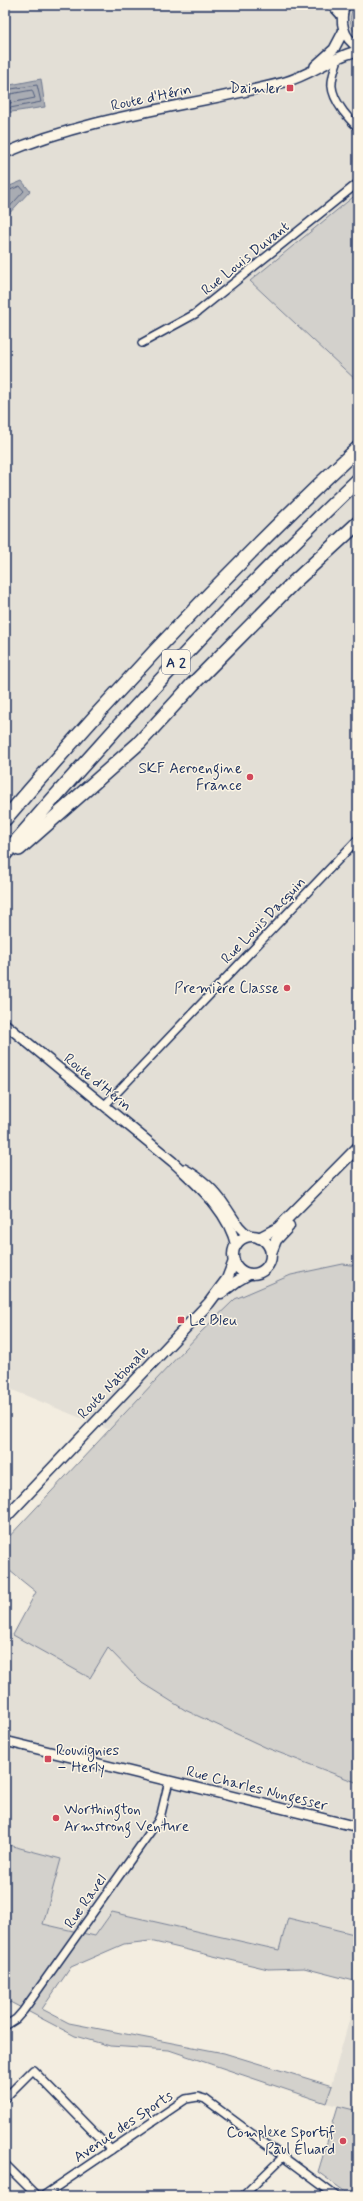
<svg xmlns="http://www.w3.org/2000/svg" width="363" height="2201" font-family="Mynerve,sans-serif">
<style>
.built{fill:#e3dfd6}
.green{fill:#d3d1cc;stroke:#778095}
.water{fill:#a9acb3;stroke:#707a91}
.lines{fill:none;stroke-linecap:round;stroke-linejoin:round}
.shore{stroke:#546180;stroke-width:1}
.minor-casing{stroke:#1b2f5e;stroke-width:10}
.tertiary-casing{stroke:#1b2f5e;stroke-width:12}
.secondary-casing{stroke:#1b2f5e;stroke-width:13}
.motorway-casing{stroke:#1b2f5e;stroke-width:16}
.minor{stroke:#fcf5e5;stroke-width:7}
.tertiary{stroke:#fcf5e5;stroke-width:9}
.secondary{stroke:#fcf5e5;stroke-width:10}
.motorway{stroke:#fcf5e5;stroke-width:13}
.poi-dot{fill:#d1495b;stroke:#fcf5e5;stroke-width:1.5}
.labels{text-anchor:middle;stroke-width:3;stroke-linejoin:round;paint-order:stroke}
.shield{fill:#fcf5e5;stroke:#5e6a86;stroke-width:1}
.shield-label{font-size:14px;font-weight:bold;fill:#1b2f5e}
.poi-label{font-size:15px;fill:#1b2f5e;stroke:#fcf5e5;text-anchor:end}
.street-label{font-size:15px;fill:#1b2f5e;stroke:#fcf5e5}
</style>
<rect width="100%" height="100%" fill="#f3ede0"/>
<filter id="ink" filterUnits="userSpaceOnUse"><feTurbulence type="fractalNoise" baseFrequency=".025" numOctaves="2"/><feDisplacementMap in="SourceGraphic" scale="8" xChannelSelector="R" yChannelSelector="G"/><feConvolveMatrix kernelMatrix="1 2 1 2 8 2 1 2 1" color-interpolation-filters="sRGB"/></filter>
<g filter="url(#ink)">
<g class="built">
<path d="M 5,5 L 358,5 L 358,1760 L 267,1748 L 358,1783 L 358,1935 L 288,1918 L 280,1950 L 112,1912 L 95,1936 L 42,1924 L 61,1859 L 5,1844 L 5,1630 L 13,1635 L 36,1592 L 5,1567 L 5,1541 L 110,1430 L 5,1387 Z"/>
<path d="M 358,1989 L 358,2111 L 326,2103 Z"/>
</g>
<g class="green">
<path d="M 355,5 L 358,5 L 358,36 C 349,27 348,16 355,5 Z"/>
<path d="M 358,193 L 358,382 L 250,281 Z"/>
<path d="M 343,1264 L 358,1266 L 358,1783 L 267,1748 L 185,1710 L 142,1683 L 108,1648 L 90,1678 L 13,1635 L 36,1592 L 5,1567 L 5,1541 L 200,1333 L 235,1299 L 291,1275 Z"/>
<path d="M 5,1844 L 61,1859 L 43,1924 L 95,1936 L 112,1912 L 279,1950 L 288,1918 L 358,1935 L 358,1982 L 304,1968 L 268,1969 L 150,1941 L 124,1944 L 71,1967 L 42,2009 L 69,2023 L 224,2053 L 332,2086 L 326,2103 L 169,2050 L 110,2046 L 75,2036 L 10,2002 L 5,2009 Z"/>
<path d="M 338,2106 L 358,2111 L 358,2196 L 351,2196 L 318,2172 Z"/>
</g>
<g class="water">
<path d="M 41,79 L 45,107 L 5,113 L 5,86 Z"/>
<path d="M 22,181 L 30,191 L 5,218 L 5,188 Z"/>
</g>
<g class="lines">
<g class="shore">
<path d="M 5,90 L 37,85 L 41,102 L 5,109"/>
<path d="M 5,95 L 32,90 L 35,98 L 5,104"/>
<path d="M 5,192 L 20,186 L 24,191 L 5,212"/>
</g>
<g class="minor-casing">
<g id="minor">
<path d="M 331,5 L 342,17"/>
<path d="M 338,59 C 330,82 328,90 343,111 C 348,117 352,123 358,127"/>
<path d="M 142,343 L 195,314 L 358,183"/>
<path d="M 104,1106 L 358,839"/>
<path d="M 5,2026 L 16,2019 L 23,2011 L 158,1821 L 161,1814 L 169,1781"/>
<path d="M 5,2098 L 33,2070 L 111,2150"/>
<path d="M 5,2164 L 37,2196"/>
<path d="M 43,2196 L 186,2099 L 198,2097 L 205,2099 L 336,2196"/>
<path d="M 243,2196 L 283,2157"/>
</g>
</g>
<g class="tertiary-casing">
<g id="tertiary">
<path d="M 345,5 C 339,21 343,38 358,47"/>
<path d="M 315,66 L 334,49 L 344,30"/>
<path d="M 5,153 C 94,115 192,106 285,82 C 311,75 333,56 358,51"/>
<path d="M 5,1024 L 173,1162 C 198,1186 228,1210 236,1246"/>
<path d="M 184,1169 C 201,1178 214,1189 225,1206 C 233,1217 238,1229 250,1236"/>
<path d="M 5,1741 L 358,1827"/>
</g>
</g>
<g class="secondary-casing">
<g id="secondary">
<circle cx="252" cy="1255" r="19"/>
<path d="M 259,1238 L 278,1228 L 358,1147"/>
<path d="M 271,1253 L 276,1240 L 289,1226"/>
<path d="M 221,1293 L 237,1281 L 249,1274"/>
<path d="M 5,1518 L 209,1303 L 227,1279 L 234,1261"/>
</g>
</g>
<g class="motorway-casing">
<g id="motorway">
<path d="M 5,819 C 116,689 234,564 358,448"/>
<path d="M 19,849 L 139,743 L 193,684 L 293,583 L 358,523"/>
<path d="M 5,854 C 117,724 234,598 358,480"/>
</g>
</g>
<use href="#minor" class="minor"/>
<use href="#tertiary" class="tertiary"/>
<use href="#secondary" class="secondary"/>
<use href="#motorway" class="motorway"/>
</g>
</g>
<g class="poi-dot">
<rect x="286" y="84" width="8" height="8" rx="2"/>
<circle cx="250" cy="777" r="4"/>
<circle cx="287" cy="988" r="4"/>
<rect x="177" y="1316" width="8" height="8" rx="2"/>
<rect x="44" y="1755" width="8" height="8" rx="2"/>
<circle cx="56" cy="1818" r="4"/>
<circle cx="343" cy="2141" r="4"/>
</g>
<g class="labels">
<rect class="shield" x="162" y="650" width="28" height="24" rx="3"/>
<g class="shield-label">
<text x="176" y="667">A 2</text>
</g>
<g class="poi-label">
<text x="282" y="93">Daimler</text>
<text x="242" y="773">SKF Aeroengine<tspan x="242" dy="17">France</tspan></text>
<text x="279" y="993">Première Classe</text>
<text x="189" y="1325" text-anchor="start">Le Bleu</text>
<text x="56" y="1755" text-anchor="start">Rouvignies<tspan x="56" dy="17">– Herly</tspan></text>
<text x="64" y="1814" text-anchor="start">Worthington<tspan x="64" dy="17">Armstrong Venture</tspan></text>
<text x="335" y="2137">Complexe Sportif<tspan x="335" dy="17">Paul Éluard</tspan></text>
</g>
<g class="street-label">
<text transform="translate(151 97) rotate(-12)" y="5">Route d'Hérin</text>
<text transform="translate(245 258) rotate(-39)" y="5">Rue Louis Duvant</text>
<text transform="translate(263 920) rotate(-46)" y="5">Rue Louis Dacquin</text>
<text transform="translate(98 1082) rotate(39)" y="5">Route d'Hérin</text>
<text transform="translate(113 1382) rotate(-46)" y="5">Route Nationale</text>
<text transform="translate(257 1788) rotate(14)" y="5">Rue Charles Nungesser</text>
<text transform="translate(85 1901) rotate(-55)" y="5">Rue Ravel</text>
<text transform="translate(123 2126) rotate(-34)" y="5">Avenue des Sports</text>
</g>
</g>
<rect width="363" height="2201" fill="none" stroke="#fcf5e5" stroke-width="20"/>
<rect x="10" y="10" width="343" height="2181" fill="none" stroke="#1b2f5e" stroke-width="1.5" filter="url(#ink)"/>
</svg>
